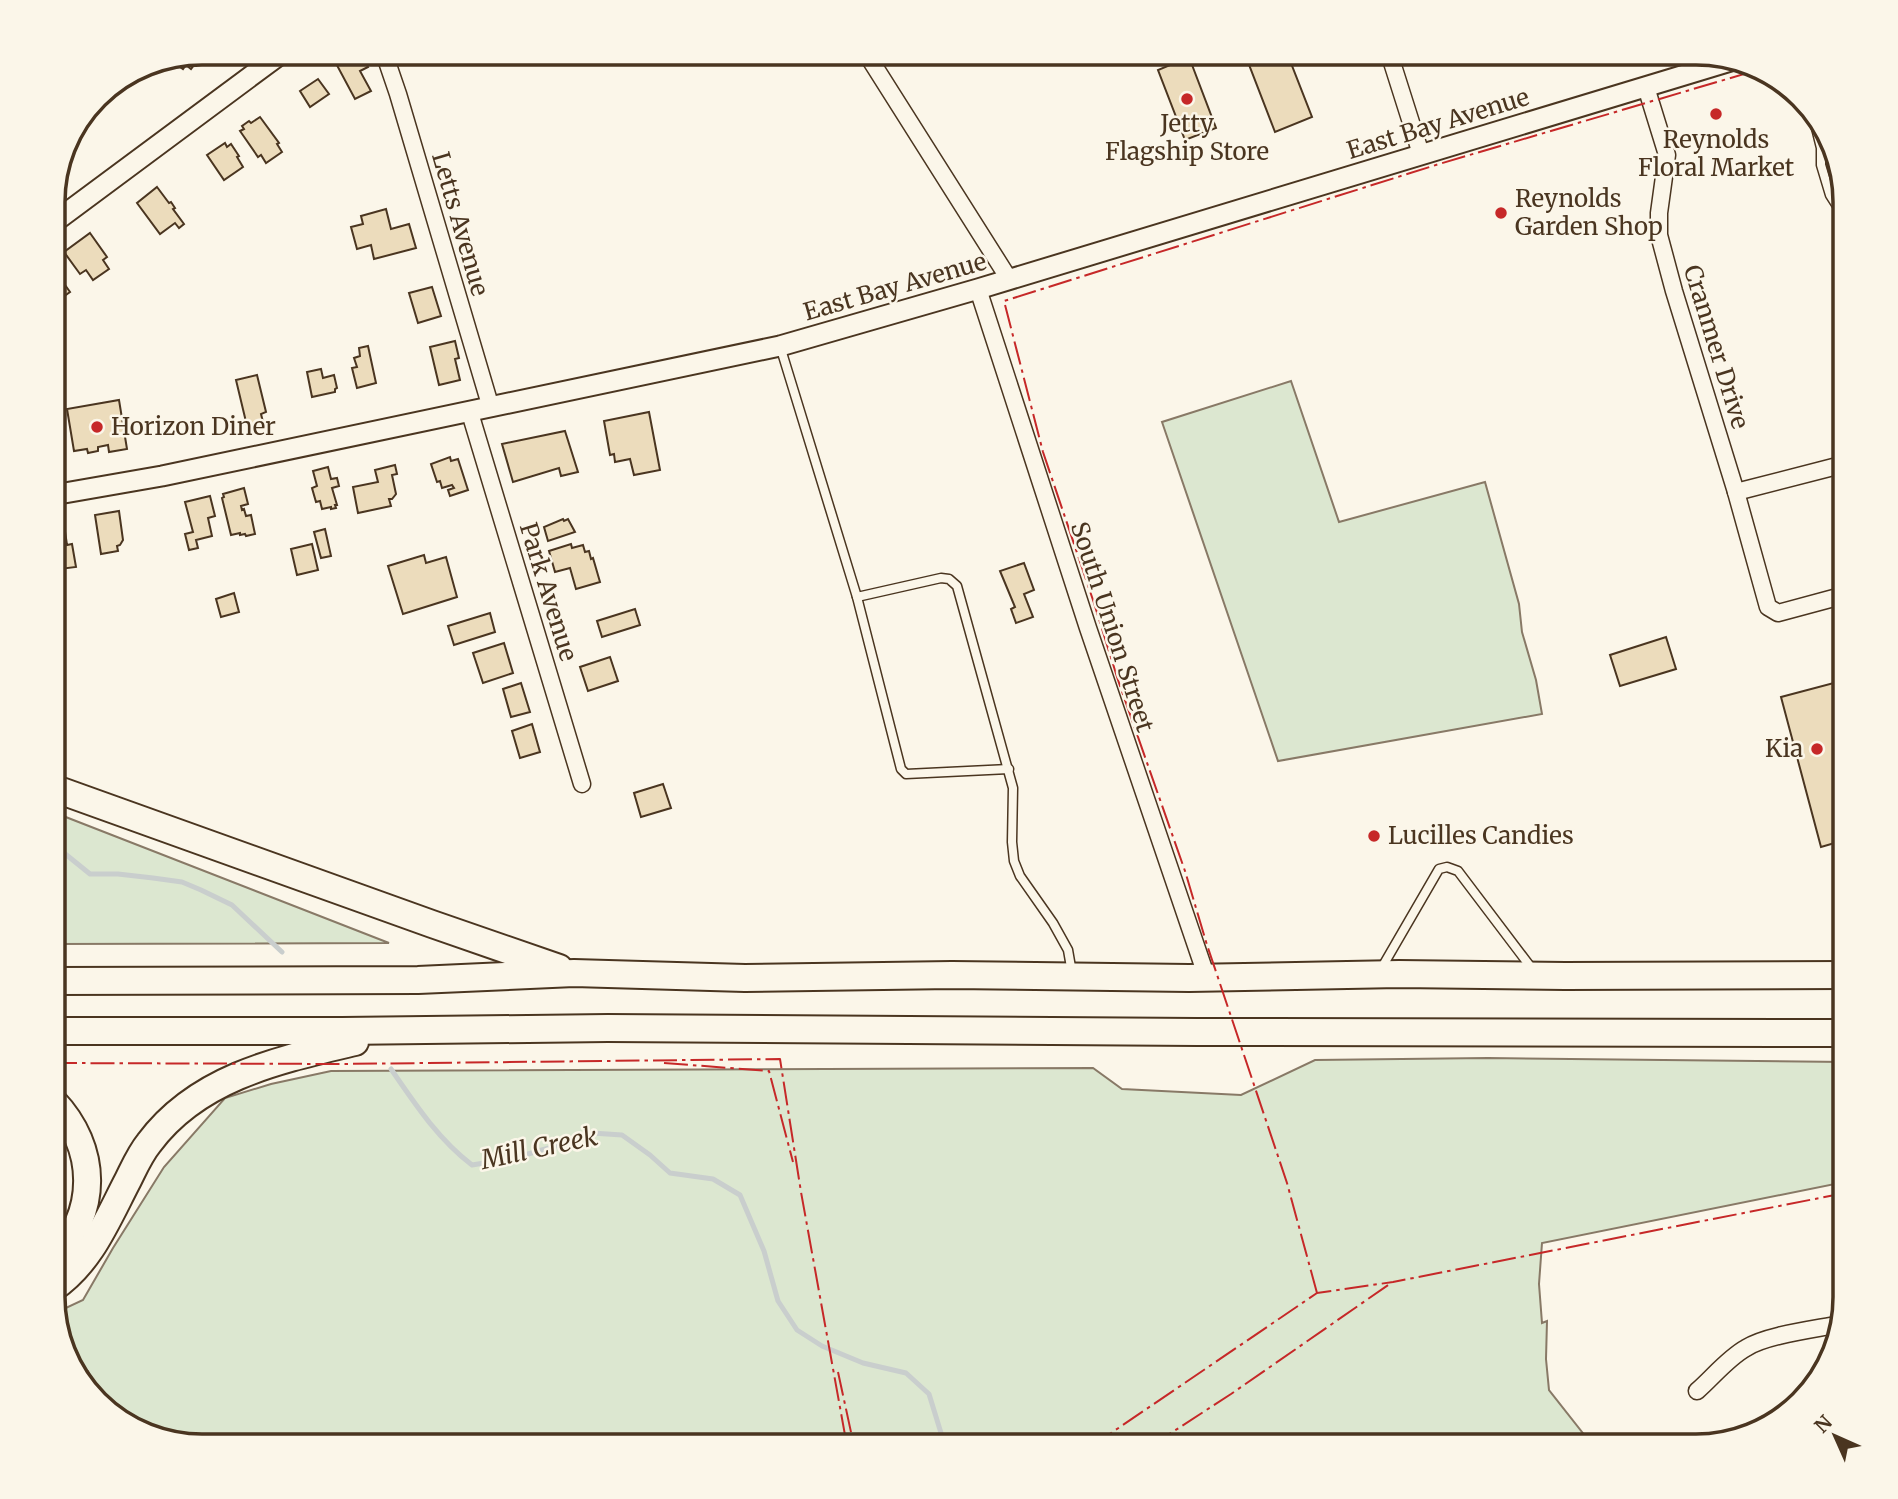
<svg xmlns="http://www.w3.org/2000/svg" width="1898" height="1499" font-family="Merriweather,serif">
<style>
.green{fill:#dce7d0;stroke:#887966;stroke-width:2}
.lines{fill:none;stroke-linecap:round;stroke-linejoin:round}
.stream{stroke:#c9cecd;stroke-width:5}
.building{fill:#ecdcbc;stroke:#4a3520;stroke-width:2}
.service-casing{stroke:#4a3520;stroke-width:11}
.minor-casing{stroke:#4a3520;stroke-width:19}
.tertiary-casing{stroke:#4a3520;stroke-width:23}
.trunk-casing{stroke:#4a3520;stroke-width:30}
.service{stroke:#fbf6e9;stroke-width:8}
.minor{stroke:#fbf6e9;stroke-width:16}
.tertiary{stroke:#fbf6e9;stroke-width:19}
.trunk{stroke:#fbf6e9;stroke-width:26}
.power{stroke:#c62828;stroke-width:2;stroke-dasharray:24 5 3.5 5;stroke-linecap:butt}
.poi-dot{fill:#c62828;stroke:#fbf6e9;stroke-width:2.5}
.labels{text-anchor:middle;stroke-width:5;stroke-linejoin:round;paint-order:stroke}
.poi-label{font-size:24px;fill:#4a3520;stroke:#fbf6e9;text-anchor:start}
.street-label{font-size:24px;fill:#4a3520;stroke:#fbf6e9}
.water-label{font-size:26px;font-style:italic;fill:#4a3520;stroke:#fbf6e9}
.rim{fill:none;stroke:#4a3520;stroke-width:3.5}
</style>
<rect width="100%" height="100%" fill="#fbf6e9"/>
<g class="green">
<path d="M 1291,381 L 1339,522 L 1485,482 L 1519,604 L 1522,632 L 1536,680 L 1542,714 L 1278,761 L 1162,422 Z"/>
<path d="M 53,812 L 58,814 L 389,943 L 53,944 Z"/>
<path d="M 1488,1058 L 1845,1062 L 1845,1182 L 1542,1243 L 1539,1284 L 1542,1323 L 1547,1321 L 1546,1359 L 1549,1390 L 1593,1446 L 201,1446 L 145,1435 L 104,1410 L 88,1371 L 68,1363 L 55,1313 L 83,1300 L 113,1248 L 164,1167 L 225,1098 L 271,1084 L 331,1071 L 1093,1068 L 1122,1089 L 1241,1095 L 1315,1060 Z"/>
</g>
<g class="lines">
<g class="stream">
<path d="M 53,844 L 90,874 L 118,874 L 153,878 L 182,882 L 201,890 L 232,905 L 282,952"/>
<path d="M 391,1069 C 415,1104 438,1139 472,1165 L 514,1158 L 556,1146 L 592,1133 L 622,1135 L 650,1155 L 670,1173 L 713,1179 L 740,1195 L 764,1251 L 778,1301 L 797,1330 L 822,1346 L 863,1363 L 906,1373 L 929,1394 L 945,1446"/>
</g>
</g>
<g class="building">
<path d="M 203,53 L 191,69 L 186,65 L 183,69 L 169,59 Z"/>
<path d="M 338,53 L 361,53 L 368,67 L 360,71 L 371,91 L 355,99 L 332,56 Z"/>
<path d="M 1273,53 L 1287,53 L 1312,117 L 1275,132 L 1248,62 Z"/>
<path d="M 1189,57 L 1216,128 L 1185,140 L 1158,70 Z"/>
<path d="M 318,79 L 329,94 L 310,107 L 300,91 Z"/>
<path d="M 260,117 L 279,143 L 277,144 L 282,152 L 266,163 L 261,155 L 258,157 L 240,131 L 244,129 L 242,126 L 249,121 L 251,123 Z"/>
<path d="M 225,143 L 227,147 L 231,144 L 239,156 L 237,157 L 243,167 L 224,180 L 207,155 Z"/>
<path d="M 157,187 L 169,203 L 171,202 L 175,208 L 173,209 L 184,224 L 179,228 L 175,223 L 160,234 L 137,203 Z"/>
<path d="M 386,209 L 391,229 L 409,224 L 416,248 L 374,259 L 371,245 L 357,249 L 351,227 L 363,224 L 361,216 Z"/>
<path d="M 90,233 L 107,257 L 103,260 L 109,269 L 93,280 L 86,270 L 80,274 L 64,252 Z"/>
<path d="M 53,268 L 70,292 L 53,304 Z"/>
<path d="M 432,287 L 441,316 L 418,323 L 409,293 Z"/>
<path d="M 455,341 L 459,358 L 455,359 L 460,380 L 439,385 L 430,347 Z"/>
<path d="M 368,346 L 376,383 L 357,388 L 352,368 L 357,367 L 354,358 L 360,356 L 359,348 Z"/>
<path d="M 321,369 L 323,378 L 334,375 L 337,388 L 335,389 L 335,392 L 312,397 L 307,372 Z"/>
<path d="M 257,375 L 266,412 L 261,414 L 263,422 L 247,426 L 236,380 Z"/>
<path d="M 119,400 L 127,449 L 109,452 L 108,445 L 98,447 L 98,451 L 88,453 L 87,449 L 74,451 L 67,409 Z"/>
<path d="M 649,412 L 660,470 L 634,475 L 630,459 L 615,462 L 614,454 L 610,455 L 604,421 Z"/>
<path d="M 565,431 L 578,472 L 561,476 L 559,468 L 513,482 L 502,444 Z"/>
<path d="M 450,457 L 451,461 L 458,459 L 468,490 L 450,496 L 448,490 L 454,488 L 452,485 L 442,488 L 440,481 L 437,482 L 431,464 Z"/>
<path d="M 395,465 L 397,474 L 392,475 L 396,494 L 392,499 L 389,499 L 391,506 L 358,513 L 353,487 L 378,482 L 375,470 Z"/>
<path d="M 328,467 L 331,479 L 337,478 L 339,486 L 332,488 L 337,505 L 335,505 L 336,508 L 331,509 L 331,507 L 322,509 L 320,501 L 316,502 L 312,488 L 317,486 L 313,471 Z"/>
<path d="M 244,488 L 248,504 L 241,506 L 242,510 L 244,509 L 246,516 L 251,515 L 255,534 L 246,536 L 245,534 L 240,535 L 240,533 L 231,535 L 222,498 L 224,497 L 223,494 Z"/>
<path d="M 210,496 L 215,516 L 208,518 L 212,536 L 196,540 L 198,548 L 189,550 L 185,534 L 193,532 L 185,502 Z"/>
<path d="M 119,511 L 123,540 L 120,545 L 117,546 L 118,551 L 101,554 L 95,515 Z"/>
<path d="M 63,518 L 67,545 L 72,544 L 76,567 L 60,569 L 59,561 L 53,562 L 53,520 Z"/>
<path d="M 563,519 L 564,521 L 568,519 L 575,532 L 548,541 L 544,527 Z"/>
<path d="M 325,529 L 331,556 L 321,558 L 314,532 Z"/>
<path d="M 312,544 L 318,570 L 297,575 L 291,549 Z"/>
<path d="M 571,544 L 572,548 L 583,545 L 585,552 L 589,551 L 591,559 L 593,558 L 600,582 L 576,589 L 570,568 L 555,572 L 549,551 Z"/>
<path d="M 424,555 L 426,563 L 446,557 L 457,597 L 403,614 L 388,566 Z"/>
<path d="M 1024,563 L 1034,590 L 1024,594 L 1033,617 L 1016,623 L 1011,609 L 1015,607 L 1000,571 Z"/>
<path d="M 234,593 L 239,612 L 221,617 L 216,599 Z"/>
<path d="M 635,609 L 640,625 L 602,637 L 597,621 Z"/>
<path d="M 490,613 L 495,632 L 454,645 L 448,626 Z"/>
<path d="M 59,637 L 63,658 L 53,659 L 53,638 Z"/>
<path d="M 1666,637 L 1676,669 L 1620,686 L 1610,655 Z"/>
<path d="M 504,643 L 513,673 L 483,683 L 473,653 Z"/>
<path d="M 610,657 L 618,681 L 588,691 L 580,667 Z"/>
<path d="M 1845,680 L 1845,725 L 1834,728 L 1845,769 L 1845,840 L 1821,847 L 1781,697 Z"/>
<path d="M 521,683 L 530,712 L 511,717 L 503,689 Z"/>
<path d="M 532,724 L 540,752 L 520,758 L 512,731 Z"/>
<path d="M 663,784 L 671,808 L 641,817 L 634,793 Z"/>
</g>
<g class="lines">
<g class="service-casing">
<g id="service">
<path d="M 1812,112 L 1821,148 L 1821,165 L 1830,195 L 1837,206 L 1845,212"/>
<path d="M 780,346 L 857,597 L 941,578 L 949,579 L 957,586 L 1013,788 L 1012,842 L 1014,861 L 1020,876 L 1053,923 L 1068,950 L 1072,973"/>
<path d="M 857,597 L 901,769 L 906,774 L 1009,769"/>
<path d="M 1381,969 L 1439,869 L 1447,867 L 1458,871 L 1533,970"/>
</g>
</g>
<g class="minor-casing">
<g id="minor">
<path d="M 384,53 L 398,94 L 491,408"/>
<path d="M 866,53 L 1009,279"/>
<path d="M 1389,53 L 1421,154"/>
<path d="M 1646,87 L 1667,155 L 1659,213 L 1659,235 L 1674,291 L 1736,492 L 1768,607 L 1778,613 L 1845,595"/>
<path d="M 978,289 L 1088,628 L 1207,978"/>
<path d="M 470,413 L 582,784"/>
<path d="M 1736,492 L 1845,464"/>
<path d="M 1697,1391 C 1713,1377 1728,1358 1746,1348 C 1766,1335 1816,1329 1840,1324"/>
</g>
</g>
<g class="tertiary-casing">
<g id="tertiary">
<path d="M 53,223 L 282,53"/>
<path d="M 53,495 L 162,476 L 780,346 L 978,289 L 1734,60"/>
</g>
</g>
<g class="trunk-casing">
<g id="trunk">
<path d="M 53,788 L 432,924 L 559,968"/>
<path d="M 53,981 L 418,980 L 574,973 L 745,978 L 952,975 L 1189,978 L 1399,974 L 1565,976 L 1845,975"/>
<path d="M 53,1031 L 342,1031 L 608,1028 L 1197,1032 L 1845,1033"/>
<path d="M 53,1259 C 99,1213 98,1148 53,1101"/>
<path d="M 53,1288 C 91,1262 107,1220 128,1180 C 134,1168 140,1154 149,1143 C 198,1077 279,1060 355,1042"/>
</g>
</g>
<use href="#service" class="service"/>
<use href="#minor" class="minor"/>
<use href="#tertiary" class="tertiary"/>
<use href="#trunk" class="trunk"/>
<g class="power">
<path d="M 53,1063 L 338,1064 L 780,1059 L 801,1192 L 847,1446"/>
<path d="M 664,1063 L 769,1071 L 793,1162"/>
<path d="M 1317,1293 L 1287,1183 L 1207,945 L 1185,871 L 1118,680 L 1094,603 L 1043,452 L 1004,301 L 1439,164 L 1761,69"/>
<path d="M 838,1372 L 854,1446"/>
<path d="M 1092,1446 L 1317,1293 L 1393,1282 L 1845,1193"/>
<path d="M 1151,1446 L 1231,1394 L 1391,1283"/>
</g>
</g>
<g class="poi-dot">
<circle cx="1187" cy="99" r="7"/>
<circle cx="1716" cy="114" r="7"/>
<circle cx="1501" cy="213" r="7"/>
<circle cx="97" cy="427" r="7"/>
<circle cx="1817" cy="749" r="7"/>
<circle cx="1374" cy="836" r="7"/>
</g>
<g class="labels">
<g class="poi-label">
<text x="1187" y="132" text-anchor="middle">Jetty<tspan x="1187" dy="28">Flagship Store</tspan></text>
<text x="1716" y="148" text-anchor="middle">Reynolds<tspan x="1716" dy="28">Floral Market</tspan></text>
<text x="1515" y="207">Reynolds<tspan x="1515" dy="28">Garden Shop</tspan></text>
<text x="111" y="435">Horizon Diner</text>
<text x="1803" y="757" text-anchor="end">Kia</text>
<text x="1388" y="844">Lucilles Candies</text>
</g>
<g class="street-label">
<text transform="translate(1438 124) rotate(-17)" y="8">East Bay Avenue</text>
<text transform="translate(460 224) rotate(74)" y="8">Letts Avenue</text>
<text transform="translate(895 287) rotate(-16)" y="8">East Bay Avenue</text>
<text transform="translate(1716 347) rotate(73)" y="8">Cranmer Drive</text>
<text transform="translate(548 592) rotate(73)" y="8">Park Avenue</text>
<text transform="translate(1112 627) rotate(72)" y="8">South Union Street</text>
</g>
<g class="water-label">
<text transform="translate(539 1148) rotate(-12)" y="9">Mill Creek</text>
</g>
</g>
<path d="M0 0H1898V1499H0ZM202 65H1696A137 137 0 0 1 1833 202V1297A137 137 0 0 1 1696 1434H202A137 137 0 0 1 65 1297V202A137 137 0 0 1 202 65Z" fill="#fbf6e9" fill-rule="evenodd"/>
<path class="rim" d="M202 65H1696A137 137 0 0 1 1833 202V1297A137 137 0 0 1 1696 1434H202A137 137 0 0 1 65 1297V202A137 137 0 0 1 202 65Z"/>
<g transform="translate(1835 1436) rotate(315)" stroke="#fbf6e9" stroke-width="5" paint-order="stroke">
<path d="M0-5L12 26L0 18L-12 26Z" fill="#4a3520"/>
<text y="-10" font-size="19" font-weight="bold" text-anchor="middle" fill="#4a3520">N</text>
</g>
</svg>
